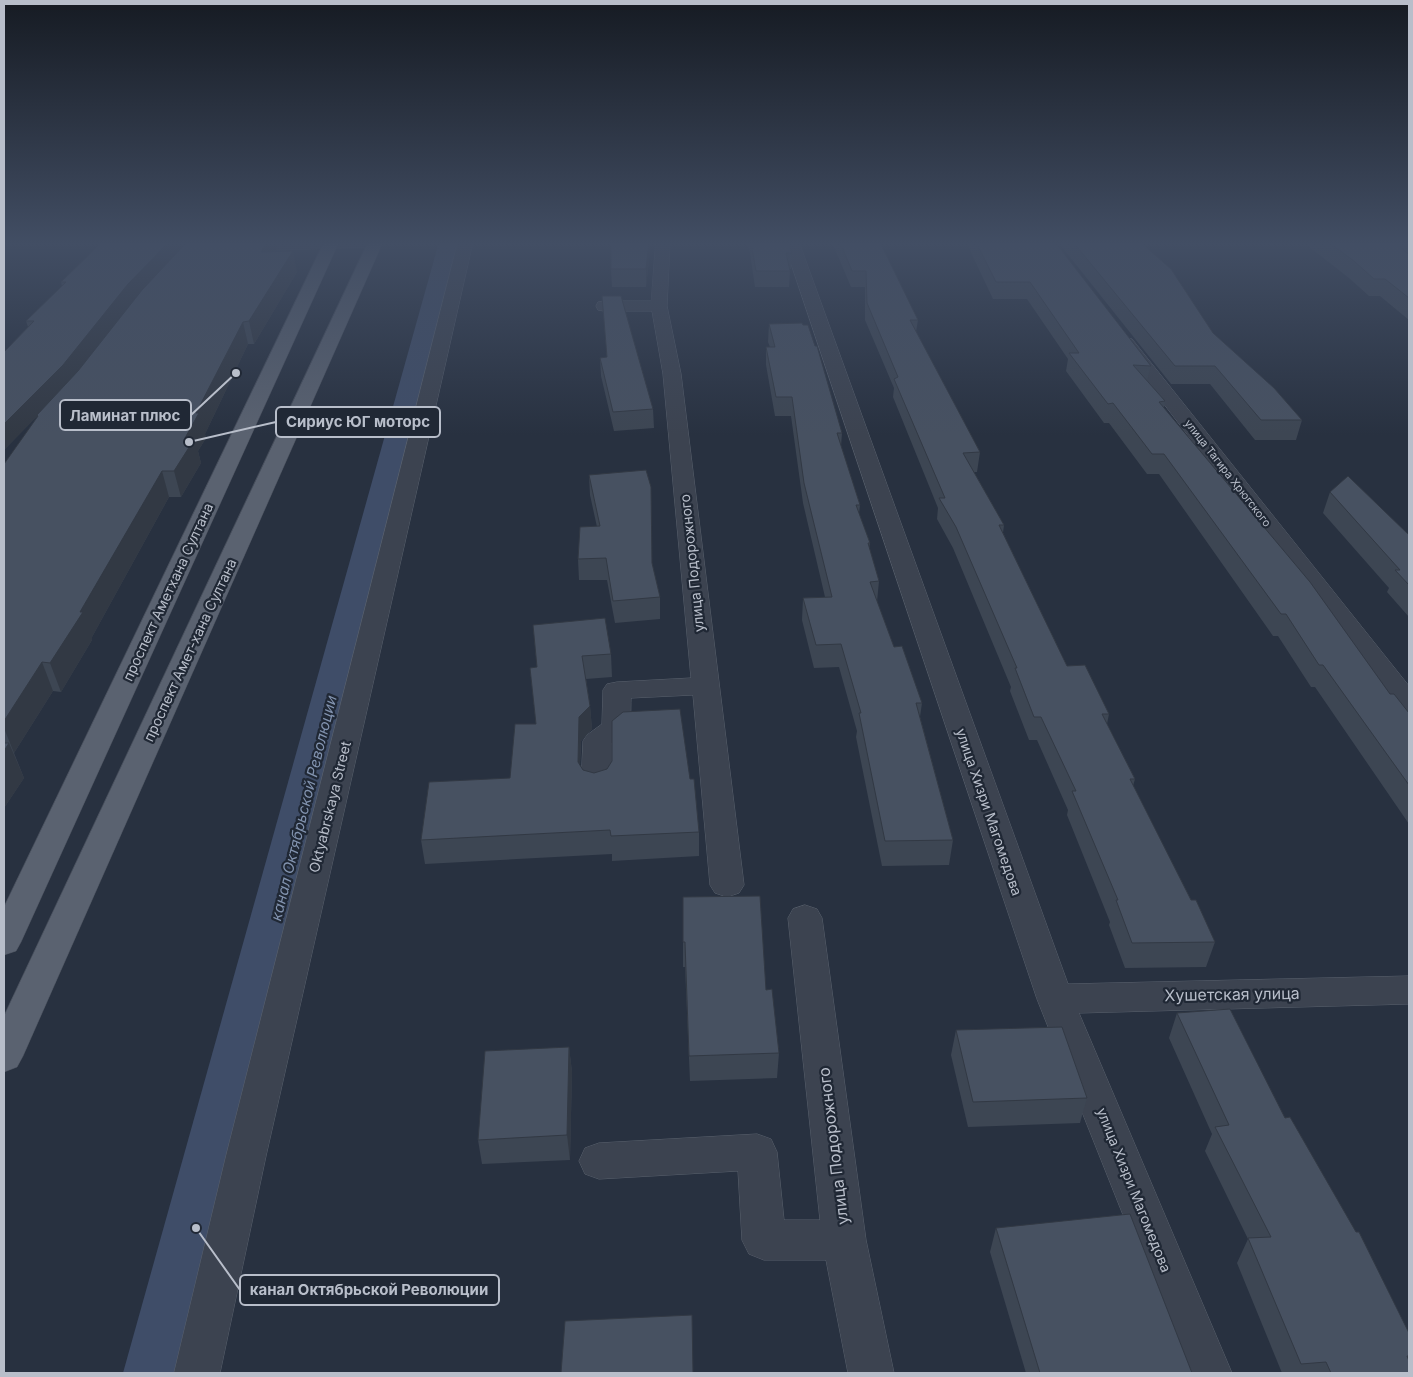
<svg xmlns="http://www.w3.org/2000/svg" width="1413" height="1377" font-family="Inter,sans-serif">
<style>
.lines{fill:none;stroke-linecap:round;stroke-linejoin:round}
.canal{fill:#3f4d68;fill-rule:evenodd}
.minor-casing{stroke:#59616d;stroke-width:1}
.major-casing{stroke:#454c59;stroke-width:1}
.minor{fill:#3c4350;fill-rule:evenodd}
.major{fill:#5a6270;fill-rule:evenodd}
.wall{fill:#3d4653;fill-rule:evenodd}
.shaded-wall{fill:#323944}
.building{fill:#475161;stroke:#323944}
.labels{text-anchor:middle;stroke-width:4.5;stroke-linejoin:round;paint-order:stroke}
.far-street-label{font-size:11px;fill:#b8beca;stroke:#202835}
.street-label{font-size:14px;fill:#b8beca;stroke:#202835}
.water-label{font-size:15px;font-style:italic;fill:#8293af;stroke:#202835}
.near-street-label{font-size:16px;fill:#b8beca;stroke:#202835}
.leader{fill:none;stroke:#b8beca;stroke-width:2}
.callout-dot{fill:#b8beca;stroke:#202835;stroke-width:2}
.callout{fill:#202835;stroke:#b8beca;stroke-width:2}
.callout-label{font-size:15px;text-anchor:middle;font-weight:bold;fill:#b8beca}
</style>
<rect width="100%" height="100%" fill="#283140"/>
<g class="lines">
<path class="canal" d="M 439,242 L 461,242 L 193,1373 L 123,1373 Z"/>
<g class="minor-casing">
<g id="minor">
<path d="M 236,242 L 382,242 L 382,243 L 375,247 L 239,251 L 231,246 Z"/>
<path d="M 458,242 L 473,242 L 266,1156 L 220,1373 L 174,1373 L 226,1156 Z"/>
<path d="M 656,242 L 670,242 L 667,306 L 681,374 L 744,885 L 739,893 L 727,897 L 715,893 L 710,885 L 693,695 L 631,698 C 630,725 634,727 611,744 L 611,785 L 607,792 L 596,795 L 585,792 L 581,785 L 583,741 L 587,735 L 602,724 L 603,690 L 607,684 L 617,682 L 691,678 L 663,374 L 652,311 L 604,311 L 598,310 L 596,306 L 598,302 L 604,301 L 651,301 Z"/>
<path d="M 784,242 L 799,242 L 1068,984 L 1409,976 L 1409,1004 L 1079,1013 L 1232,1373 L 1186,1373 L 1037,999 Z"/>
<path d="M 1126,338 L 1132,339 L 1409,686 L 1409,712 L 1399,710 L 1120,347 L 1117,343 L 1120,339 Z"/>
<path d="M 805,905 L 817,909 L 822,918 L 866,1240 L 894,1373 L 848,1373 L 826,1260 L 764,1260 L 749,1254 L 742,1240 L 738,1171 L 599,1179 L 585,1174 L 579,1161 L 585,1148 L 599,1143 L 757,1134 L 771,1139 L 777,1152 L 784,1220 L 820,1220 L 788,918 L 793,909 Z"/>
</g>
</g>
<g class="major-casing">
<g id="major">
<path d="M 324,242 L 339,242 L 21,942 L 16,951 L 4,955 L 4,907 Z"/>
<path d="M 368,242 L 383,242 L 23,1056 L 17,1067 L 4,1072 L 4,1016 Z"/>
</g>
</g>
<use href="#minor" class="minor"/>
<use href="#major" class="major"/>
</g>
<g class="wall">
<path d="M 102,242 L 275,242 L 277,251 L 297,272 L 254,344 L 248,344 L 205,434 L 206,438 L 198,451 L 201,463 L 181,497 L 169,497 L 92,637 L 92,640 L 61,692 L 53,691 L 14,753 L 24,778 L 4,808 L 4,464 L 38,417 L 37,416 L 4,450 L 4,352 L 28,327 L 26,321 L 62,286 L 61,282 ZM 135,298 L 103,338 L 133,301 Z"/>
<path d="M 651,242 L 646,287 L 612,287 L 611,269 Z"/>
<path d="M 747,242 L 788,242 L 792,253 L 791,269 L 790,269 L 789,287 L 755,287 L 750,253 Z"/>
<path d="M 832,242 L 880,242 L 918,320 L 916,332 L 980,452 L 977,472 L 974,472 L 1004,525 L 1003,533 L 1067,666 L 1109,714 L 1107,724 L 1135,779 L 1133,786 L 1191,900 L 1215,942 L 1206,967 L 1125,968 L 1109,925 L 1110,922 L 1067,815 L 1068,810 L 1037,740 L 1029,740 L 1010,691 L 1011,687 L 953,548 L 937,519 L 938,508 L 893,397 L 894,388 L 865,320 L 865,287 L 851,287 Z"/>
<path d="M 966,242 L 1055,242 L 1151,366 L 1147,381 L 1165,401 L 1164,408 L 1390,694 L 1409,713 L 1409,824 L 1315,687 L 1311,687 L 1278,636 L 1273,636 L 1159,474 L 1147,474 L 1109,423 L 1104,423 L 1066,371 L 1068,359 L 1027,299 L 993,299 Z"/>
<path d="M 1058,242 L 1140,242 L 1213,333 L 1302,420 L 1296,440 L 1255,440 L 1210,384 L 1171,384 Z"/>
<path d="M 1303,242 L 1409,242 L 1409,320 L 1380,296 L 1369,296 L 1349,278 Z"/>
<path d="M 602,296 L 653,409 L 654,428 L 614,431 L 601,376 L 600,358 L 607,357 Z"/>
<path d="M 769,324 L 842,433 L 841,447 L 860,505 L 859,514 L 870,543 L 869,548 L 879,581 L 877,602 L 894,647 L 922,703 L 920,717 L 953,840 L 949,865 L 882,866 L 856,737 L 857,731 L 839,667 L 814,668 L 802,620 L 803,598 L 825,597 L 803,503 L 791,416 L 775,416 L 766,365 L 766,347 L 770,347 L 768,342 Z"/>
<path d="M 589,475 L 652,565 L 660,597 L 660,619 L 615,623 L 607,580 L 579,580 L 578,559 L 597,527 L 590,495 Z"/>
<path d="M 1330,492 L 1409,535 L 1409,617 L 1387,592 L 1389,588 L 1323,513 Z"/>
<path d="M 533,625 L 611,654 L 612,677 L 586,679 L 590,706 L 592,729 L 581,741 L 580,766 L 583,770 L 594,773 L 690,779 L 699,832 L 699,856 L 612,861 L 612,854 L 425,864 L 421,840 L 510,778 L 536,724 L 530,668 L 537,667 Z"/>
<path d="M 683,897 L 766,990 L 779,1053 L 777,1078 L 690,1081 L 685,967 L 683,967 Z"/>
<path d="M 1177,1013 L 1285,1118 L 1409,1333 L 1409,1373 L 1282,1373 L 1237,1263 L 1248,1239 L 1205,1151 L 1212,1134 L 1169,1038 Z"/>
<path d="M 956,1030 L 1087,1098 L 1080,1123 L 968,1127 L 951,1055 Z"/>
<path d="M 569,1047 L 572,1072 L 570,1160 L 482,1164 L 478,1140 Z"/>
<path d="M 996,1228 L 1192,1373 L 1026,1373 L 990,1252 Z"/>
</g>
<g class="shaded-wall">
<path d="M 169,242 L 188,242 L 133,301 L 69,384 L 4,450 L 4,424 L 128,284 Z"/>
<path d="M 267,242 L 275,242 L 277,252 L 261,252 Z"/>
<path d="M 649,242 L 651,242 L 646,287 L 646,269 Z"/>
<path d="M 293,251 L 297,272 L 254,344 L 249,321 Z"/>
<path d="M 243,322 L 248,344 L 205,434 L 206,438 L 198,451 L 201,463 L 181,497 L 174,471 L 185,438 L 196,413 Z"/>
<path d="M 162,471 L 169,497 L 92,637 L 92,640 L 61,692 L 50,663 Z"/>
<path d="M 42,662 L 53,691 L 14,753 L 4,728 L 4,721 Z"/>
<path d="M 590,706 L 592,729 L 581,741 L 579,786 L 578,762 L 579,717 Z"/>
<path d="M 9,743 L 24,778 L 4,808 L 4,751 Z"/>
<path d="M 569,1047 L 572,1072 L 570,1160 L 567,1135 Z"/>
</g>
<g class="building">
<path d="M 102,242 L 169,242 L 128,284 L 63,365 L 4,424 L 4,352 L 34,321 L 26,321 L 66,282 L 61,282 Z"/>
<path d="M 187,242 L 267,242 L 261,252 L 293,251 L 249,321 L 243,322 L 196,413 L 199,413 L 185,438 L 195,438 L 174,471 L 162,471 L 80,612 L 83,612 L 50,663 L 42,662 L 4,721 L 4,464 L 38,416 L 37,415 L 78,371 L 142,290 Z"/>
<path d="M 611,242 L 649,242 L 646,269 L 611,269 Z"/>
<path d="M 751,242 L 788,242 L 792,253 L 786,253 L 790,271 L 756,271 Z"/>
<path d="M 840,242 L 880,242 L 918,320 L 910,320 L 980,452 L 963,453 L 1004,525 L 999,525 L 1067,666 L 1085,665 L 1109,714 L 1102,714 L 1135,779 L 1130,779 L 1191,900 L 1196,900 L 1215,942 L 1132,943 L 1116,900 L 1118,900 L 1072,791 L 1076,791 L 1041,717 L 1034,717 L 1015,668 L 1017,668 L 956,527 L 939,498 L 945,498 L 894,379 L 898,377 L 867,303 L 866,271 L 852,271 Z"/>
<path d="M 976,242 L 1055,242 L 1151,366 L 1133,365 L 1165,401 L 1159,402 L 1310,582 L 1390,694 L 1394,694 L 1409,713 L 1409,785 L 1323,665 L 1319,665 L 1286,614 L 1281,614 L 1164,454 L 1152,454 L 1113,403 L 1108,404 L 1069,353 L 1079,353 L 1030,282 L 996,282 Z"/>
<path d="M 1073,242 L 1140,242 L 1171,269 L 1213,333 L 1274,388 L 1302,420 L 1261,420 L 1215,366 L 1175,366 Z"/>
<path d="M 1328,242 L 1394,242 L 1407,253 L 1409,254 L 1409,298 L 1385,279 L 1374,279 L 1354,261 Z"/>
<path d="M 602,296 L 621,296 L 653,409 L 613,412 L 600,358 L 607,357 Z"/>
<path d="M 802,323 L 803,325 L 808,325 L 815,346 L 817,346 L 842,433 L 837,433 L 860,505 L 856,505 L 870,543 L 868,543 L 879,581 L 870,582 L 894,647 L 902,646 L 922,703 L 916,703 L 953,840 L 885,841 L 859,713 L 861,713 L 841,644 L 816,645 L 803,598 L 832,597 L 804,483 L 792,397 L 776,397 L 766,347 L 775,347 L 769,324 Z"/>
<path d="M 646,470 L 651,487 L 652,563 L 660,597 L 613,601 L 606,558 L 578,559 L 580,527 L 600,526 L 589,475 Z"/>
<path d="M 1348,476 L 1409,535 L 1409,585 L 1395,570 L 1400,570 L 1330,492 Z"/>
<path d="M 605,618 L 611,654 L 582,656 L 590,706 L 579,717 L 578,762 L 583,770 L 594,773 L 607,769 L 612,761 L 612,721 L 623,712 L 680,709 L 690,779 L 694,779 L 699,832 L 611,836 L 610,830 L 421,840 L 429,782 L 510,778 L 515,724 L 536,724 L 530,668 L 537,667 L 533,625 Z"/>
<path d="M 4,743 L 9,743 L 4,751 Z"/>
<path d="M 760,896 L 766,990 L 772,989 L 779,1053 L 689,1056 L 685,942 L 683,942 L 683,897 Z"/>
<path d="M 1230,1009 L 1285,1118 L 1290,1117 L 1356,1232 L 1359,1232 L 1409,1333 L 1409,1356 L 1407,1356 L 1409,1361 L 1409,1373 L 1331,1373 L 1326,1362 L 1301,1364 L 1248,1238 L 1271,1237 L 1215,1127 L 1229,1125 L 1177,1013 Z"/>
<path d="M 1062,1027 L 1087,1098 L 973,1102 L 956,1030 Z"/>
<path d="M 569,1047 L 567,1135 L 478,1140 L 485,1051 Z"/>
<path d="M 1130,1214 L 1192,1373 L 1040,1373 L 996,1228 Z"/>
<path d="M 692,1315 L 693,1373 L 561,1373 L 565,1321 Z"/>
</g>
<linearGradient id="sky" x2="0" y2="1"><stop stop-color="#161b23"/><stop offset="0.56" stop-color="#424e64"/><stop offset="1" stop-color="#424e64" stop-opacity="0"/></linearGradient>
<rect width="1413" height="435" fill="url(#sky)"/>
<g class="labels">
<g class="far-street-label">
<text transform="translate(1228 473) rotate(52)" y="4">улица Тагира Хрюгского</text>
</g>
<g class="street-label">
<text transform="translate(692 563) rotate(-96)" y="5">улица Подорожного</text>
<text transform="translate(168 592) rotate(-65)" y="5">проспект Аметхана Султана</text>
<text transform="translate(190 650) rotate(-65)" y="5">проспект Амет-хана Султана</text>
<text transform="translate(330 807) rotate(-76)" y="5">Oktyabrskaya Street</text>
<text transform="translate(989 812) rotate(71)" y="5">улица Хизри Магомедова</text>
<text transform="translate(1134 1190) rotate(68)" y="5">улица Хизри Магомедова</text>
</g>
<g class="water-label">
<text transform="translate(304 808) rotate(-76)" y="5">канал Октябрьской Революции</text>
</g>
<g class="near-street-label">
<text transform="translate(1232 994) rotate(-1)" y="6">Хушетская улица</text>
<text transform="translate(833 1146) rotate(-97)" y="6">улица Подорожного</text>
</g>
</g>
<path class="leader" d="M236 373L191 415M189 442L276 422M196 1228L240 1290"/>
<g class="callout-dot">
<circle cx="236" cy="373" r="5"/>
<circle cx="189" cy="442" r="5"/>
<circle cx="196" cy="1228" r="5"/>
</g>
<g class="callout">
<rect x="60" y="400" width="131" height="30" rx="5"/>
<rect x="276" y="407" width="164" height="30" rx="5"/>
<rect x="240" y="1275" width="259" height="30" rx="5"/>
</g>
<g class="callout-label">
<text x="125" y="421">Ламинат плюс</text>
<text x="358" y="427">Сириус ЮГ моторс</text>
<text x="369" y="1295">канал Октябрьской Революции</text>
</g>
<rect width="1413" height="1377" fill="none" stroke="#b8beca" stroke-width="10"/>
</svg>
